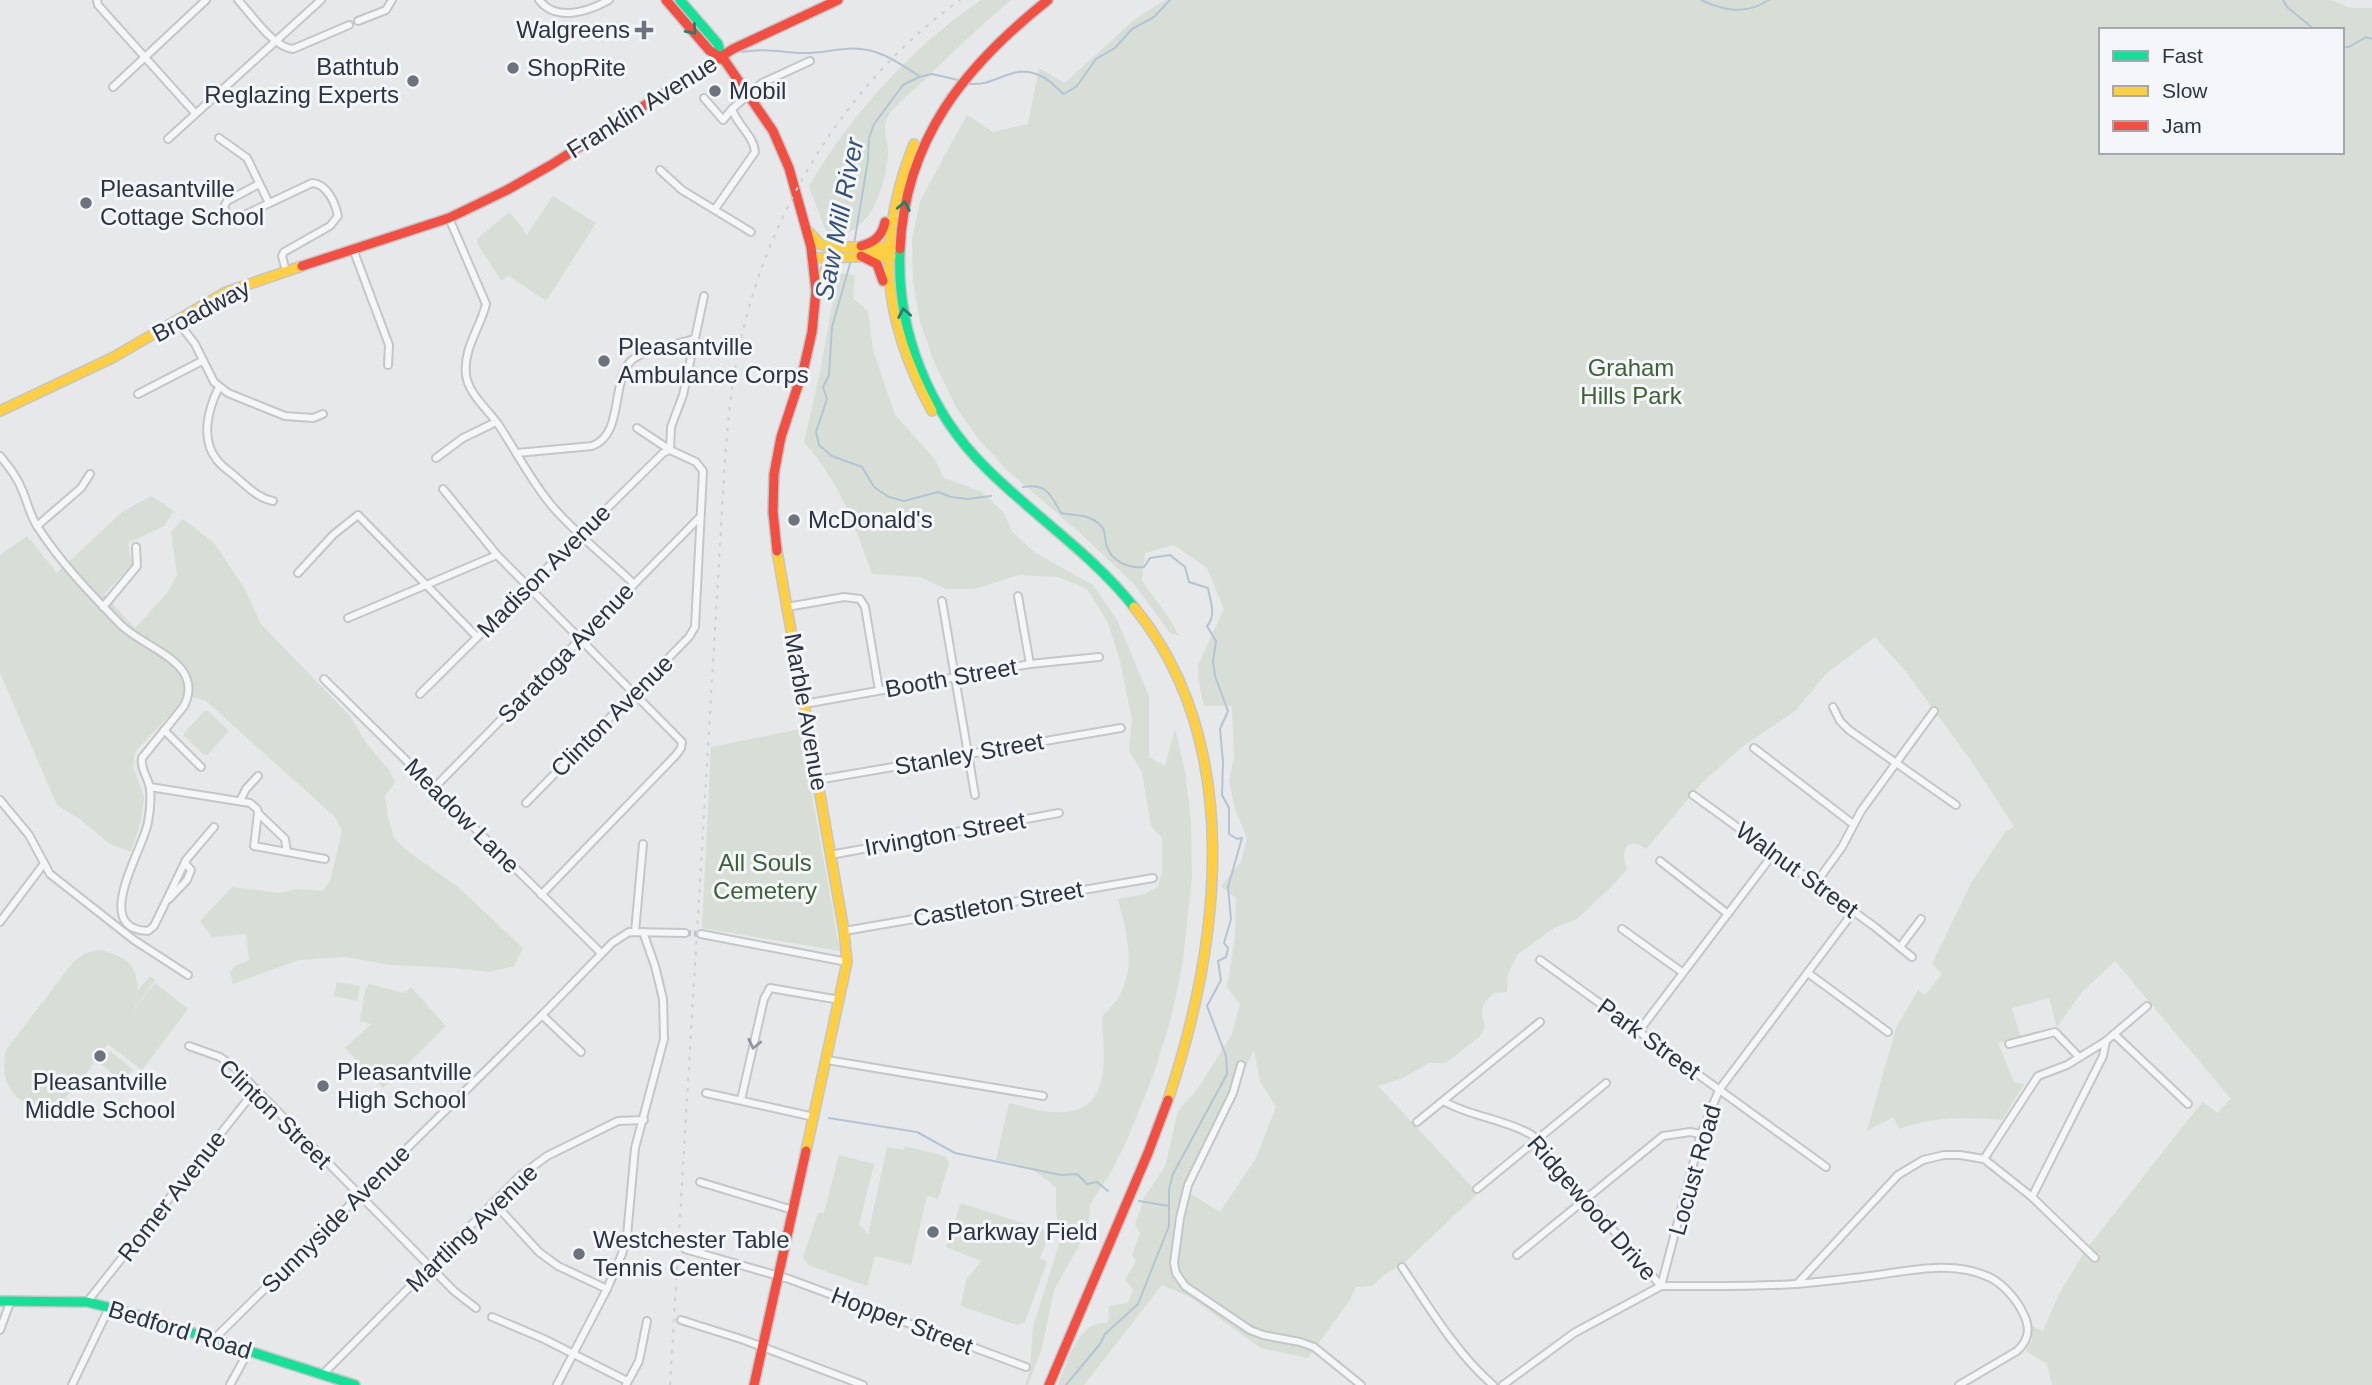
<svg xmlns="http://www.w3.org/2000/svg" width="2372" height="1385" font-family="Arial,sans-serif">
<style>
.green{fill:#d6ded6;fill-rule:evenodd}
.lines{fill:none;stroke-linecap:round;stroke-linejoin:round}
.stream{stroke:#b4c4d5;stroke-width:2}
.street-tunnel{stroke:#c1c4c9;stroke-width:6;stroke-dasharray:6 3;stroke-linecap:butt}
.street-casing{stroke:#c4c6c8;stroke-width:10}
.fast-casing{stroke:#c4c6c8;stroke-width:12}
.slow-casing{stroke:#c4c6c8;stroke-width:12}
.jam-casing{stroke:#c4c6c8;stroke-width:12}
.street{stroke:#f5f6f7;stroke-width:6}
.fast{stroke:#16e098;stroke-width:9}
.slow{stroke:#ffcf43;stroke-width:9}
.jam{stroke:#f24e42;stroke-width:9}
.rail{stroke:#cecfd2;stroke-width:2;stroke-dasharray:3.5 7;stroke-linecap:butt}
.oneway{stroke:#22816a}
.oneway2{stroke:#90959e}
.poi-dot{fill:#6c737f;stroke:#f4f6f9;stroke-width:2.5}
.labels{text-anchor:middle;stroke-width:6;stroke-linejoin:round;paint-order:stroke}
.poi-label{font-size:24px;fill:#2b3445;stroke:#f4f6f9;text-anchor:start}
.street-label{font-size:24px;fill:#2b3445;stroke:#f4f6f9}
.park-label{font-size:24px;fill:#3f6138;stroke:#f4f6f9}
.water-label{font-size:26px;font-style:italic;fill:#34527a;stroke:#f4f6f9}
</style>
<rect width="100%" height="100%" fill="#e6e8ea"/>
<g class="green">
<path d="M 981,0 L 1011,0 C 980,26 950,55 921,83 C 911,92 893,107 887,118 C 881,130 889,142 888,154 C 885,188 872,230 835,237 L 825,229 L 809,186 C 852,113 911,48 981,0 Z"/>
<path d="M 1165,0 L 2332,0 L 2350,8 L 2372,8 L 2372,1385 L 2052,1385 L 2047,1364 L 2026,1351 L 2032,1340 L 2032,1326 L 2043,1331 L 2059,1294 L 2085,1251 L 2191,1116 L 2203,1102 L 2217,1113 L 2231,1099 L 2115,961 L 2082,992 L 2057,1027 L 2049,998 L 2012,1008 L 2021,1038 L 1998,1043 L 2014,1082 L 2024,1084 L 2002,1120 C 1965,1117 1935,1116 1899,1129 L 1893,1117 L 1867,1131 L 1896,1028 L 1918,990 L 1925,995 L 1942,974 L 1932,964 L 1971,883 L 2005,832 L 2014,826 L 1969,758 L 1906,672 L 1875,637 L 1827,673 L 1795,711 L 1742,747 L 1701,784 L 1646,849 C 1626,834 1620,852 1627,869 L 1614,884 L 1577,919 L 1554,928 L 1518,954 L 1508,974 L 1507,992 L 1494,993 C 1480,1006 1481,1009 1485,1027 L 1479,1037 L 1446,1063 L 1429,1063 L 1403,1078 L 1378,1086 L 1478,1193 L 1405,1262 L 1383,1276 L 1372,1286 L 1356,1287 L 1350,1300 L 1308,1358 L 1261,1348 L 1190,1297 L 1162,1285 L 1084,1385 L 1058,1385 C 1068,1362 1077,1320 1108,1323 L 1109,1306 L 1128,1303 L 1133,1290 L 1125,1279 L 1136,1262 L 1132,1254 L 1140,1234 L 1135,1224 L 1145,1196 L 1165,1167 L 1178,1111 L 1199,1087 L 1232,1034 L 1240,1004 L 1227,987 L 1235,937 L 1236,898 L 1221,886 L 1241,862 L 1247,838 L 1235,809 L 1229,781 L 1234,757 L 1232,706 L 1204,706 L 1199,683 L 1198,665 L 1224,609 L 1207,568 L 1174,545 L 1145,553 L 1142,581 L 1169,618 L 1179,636 L 1170,633 L 1134,584 L 1079,532 L 1008,471 L 980,441 L 957,409 L 934,362 L 920,322 L 913,282 L 912,240 L 920,201 L 967,115 L 993,132 L 1028,124 L 1039,68 L 1065,83 L 1134,20 ZM 2101,30 L 2342,30 L 2342,152 L 2101,152 ZM 1254,1050 L 1260,1081 L 1276,1107 L 1256,1158 L 1220,1212 L 1188,1192 Z"/>
<path d="M 553,196 L 596,223 L 546,301 L 509,276 L 501,280 L 478,245 L 477,239 L 509,212 L 523,228 L 526,236 Z"/>
<path d="M 838,273 L 855,275 L 853,298 L 868,311 L 873,350 L 895,415 L 934,458 L 944,478 L 982,492 L 1004,513 L 1012,531 L 1034,552 L 1093,585 L 1117,620 L 1149,696 L 1149,757 L 1165,766 L 1175,729 L 1185,771 L 1191,821 L 1192,876 L 1183,961 L 1172,1015 L 1154,1073 L 1127,1140 L 1110,1174 L 1090,1204 L 1088,1230 L 1054,1290 L 1042,1348 L 1028,1385 L 1025,1385 L 1030,1369 L 1033,1327 L 1061,1238 L 1056,1213 L 1056,1188 C 1036,1169 1023,1164 996,1160 L 1009,1103 C 1023,1106 1037,1111 1051,1112 C 1114,1118 1104,1059 1102,1017 C 1107,1011 1115,1004 1119,996 C 1137,966 1126,931 1118,899 L 1144,894 L 1158,887 L 1162,873 L 1162,838 L 1151,826 L 1142,772 L 1129,751 L 1132,720 L 1120,661 L 1108,623 L 1087,589 L 1058,577 L 1020,575 L 974,589 L 946,589 L 920,577 L 872,574 C 853,522 841,484 804,442 L 820,372 Z"/>
<path d="M 151,496 L 174,511 L 164,526 L 128,543 L 132,565 L 104,594 L 135,628 L 167,593 L 177,575 L 171,532 L 183,519 L 214,543 L 245,589 L 260,623 L 350,716 L 366,743 L 389,770 L 395,782 L 385,796 L 388,817 L 394,838 L 406,850 L 458,887 L 523,948 L 514,966 L 489,972 L 454,968 L 392,965 L 345,957 L 299,960 L 233,984 L 230,972 L 235,966 L 249,960 L 246,934 L 212,937 L 200,921 L 232,887 L 280,893 L 297,889 L 323,891 L 330,881 L 342,831 L 335,817 L 206,701 L 183,694 L 179,705 L 135,752 L 133,767 L 144,797 L 141,821 L 131,852 L 110,844 L 81,820 L 57,805 L 0,673 L 0,555 L 27,536 L 57,573 L 122,512 Z"/>
<path d="M 205,711 L 208,711 L 227,729 L 228,732 L 207,755 L 204,755 L 184,736 L 184,733 Z"/>
<path d="M 800,729 L 840,951 L 702,928 L 711,747 Z"/>
<path d="M 100,950 C 126,957 136,962 138,990 L 150,976 L 155,980 L 129,1016 L 155,983 L 188,1009 L 142,1070 L 108,1044 C 93,1062 79,1089 59,1102 C 52,1107 42,1107 33,1105 C 8,1099 0,1074 6,1050 L 74,961 L 86,953 Z"/>
<path d="M 337,982 L 360,986 L 357,1001 L 334,996 Z"/>
<path d="M 369,984 L 405,993 L 411,987 L 446,1026 L 383,1088 L 345,1048 L 371,1024 L 360,1021 L 365,990 Z"/>
<path d="M 110,1051 L 133,1070 L 122,1082 L 100,1063 Z"/>
<path d="M 905,1146 L 945,1156 L 949,1163 L 938,1199 L 927,1196 L 911,1265 L 875,1256 L 867,1286 L 808,1265 L 803,1257 L 818,1213 L 824,1213 L 839,1155 L 874,1164 L 859,1225 L 864,1229 L 868,1235 L 887,1147 L 904,1150 Z"/>
<path d="M 961,1203 L 1050,1232 L 1040,1258 L 1047,1262 L 1025,1322 L 1017,1325 L 961,1306 L 966,1280 L 981,1261 L 946,1247 Z"/>
</g>
<g class="lines">
<g class="stream">
<path d="M 1701,0 C 1725,11 1746,15 1769,0"/>
<path d="M 2283,0 L 2287,7 L 2315,30"/>
<path d="M 2342,47 L 2349,47 L 2366,37 L 2372,39"/>
<path d="M 742,52 C 763,48 781,52 802,53 C 817,54 830,50 845,49 C 875,46 895,60 919,76"/>
<path d="M 970,84 C 999,86 1013,61 1043,77 C 1051,81 1057,89 1064,94 L 1077,86 L 1096,59 L 1115,48 L 1132,29 L 1154,17 L 1170,0"/>
<path d="M 854,244 L 868,160 L 869,138 L 874,124 L 903,85 L 919,77 L 932,74 L 958,80"/>
<path d="M 851,260 L 832,327 L 829,375 L 823,387 L 827,399 L 816,432 L 819,445 L 832,456 L 862,467 L 874,487 L 889,497 L 904,501 L 938,492 L 951,497 L 968,499 L 991,496"/>
<path d="M 1023,487 C 1047,483 1050,494 1061,513 C 1074,516 1088,514 1098,523 C 1106,529 1104,534 1106,543 C 1109,560 1128,569 1144,567 L 1150,558 L 1170,555 L 1185,567 L 1189,582 L 1208,588 C 1210,601 1217,615 1207,626 L 1216,641 L 1213,661 L 1215,676 L 1228,711 L 1220,729 L 1223,762 L 1222,795 L 1229,808 L 1229,834 L 1237,839 L 1242,838 L 1228,887 L 1231,919 L 1224,943 L 1228,948 L 1226,957 L 1218,961 L 1221,980 L 1207,1006 L 1226,1056 L 1227,1074 L 1173,1174 L 1169,1189 L 1169,1226 L 1138,1304 L 1105,1334 L 1100,1344 L 1066,1385"/>
<path d="M 829,1118 L 917,1132 L 955,1153 L 1061,1175 L 1077,1174 L 1087,1184 L 1097,1182 L 1108,1191"/>
<path d="M 1139,1201 L 1169,1206"/>
</g>
<path class="street-tunnel" d="M 685,933 L 701,934"/>
<g class="street-casing">
<g id="street">
<path d="M 97,0 L 98,5 L 195,113"/>
<path d="M 238,0 C 251,14 274,48 293,49 L 349,25"/>
<path d="M 539,0 C 556,22 588,12 609,0"/>
<path d="M 358,21 L 386,10 L 392,0"/>
<path d="M 113,87 L 206,0"/>
<path d="M 704,98 L 723,120 L 732,109"/>
<path d="M 219,138 L 247,158 L 269,203"/>
<path d="M 168,139 L 321,0"/>
<path d="M 660,170 L 682,190 L 751,232"/>
<path d="M 259,184 L 227,201 L 224,207 L 228,216 L 238,218 L 312,183 C 327,184 335,202 338,216 L 330,226 L 284,252 L 282,256 L 286,271"/>
<path d="M 715,209 L 755,152 C 754,136 737,125 732,109 L 762,83 L 810,61"/>
<path d="M 449,218 L 486,304 C 480,329 463,348 466,375 C 468,393 488,410 498,424 C 516,451 531,481 552,506 C 576,534 607,558 634,584"/>
<path d="M 353,249 L 389,345 L 388,365"/>
<path d="M 178,322 L 195,344 L 214,382 L 228,393 L 285,416 L 313,418 L 323,414"/>
<path d="M 219,387 C 208,409 200,439 217,460 C 222,467 231,472 237,478 C 249,488 258,498 273,501"/>
<path d="M 138,394 L 202,361"/>
<path d="M 517,453 L 592,446 C 625,434 610,380 632,360 C 645,349 678,344 694,339"/>
<path d="M 0,456 C 9,467 18,478 23,492 C 28,504 30,515 37,526 C 60,562 90,593 120,624 C 143,648 206,662 184,706 L 142,758 C 140,770 149,778 150,789 C 151,799 150,812 148,822 C 144,849 90,929 148,931 L 154,926 L 186,860 L 214,827"/>
<path d="M 436,458 L 463,438 L 496,422"/>
<path d="M 443,489 L 497,555 L 682,742 L 681,748 L 676,755 L 541,895"/>
<path d="M 37,526 L 81,488 L 90,474"/>
<path d="M 298,573 L 333,535 L 358,515 L 477,637"/>
<path d="M 1018,596 L 1030,664"/>
<path d="M 942,601 L 975,795"/>
<path d="M 103,607 L 137,566 L 136,547"/>
<path d="M 787,607 L 844,597 L 860,599 L 865,607 L 879,690"/>
<path d="M 348,618 L 497,555"/>
<path d="M 324,679 L 601,953"/>
<path d="M 420,694 L 663,453 L 670,450 L 671,427 L 683,395 L 704,296"/>
<path d="M 804,704 L 1030,664 L 1099,657"/>
<path d="M 1833,707 L 1840,721 L 1849,730 L 1956,805"/>
<path d="M 164,730 L 201,767"/>
<path d="M 1754,748 L 1853,824"/>
<path d="M 817,780 L 1121,728"/>
<path d="M 150,787 L 250,803 L 257,809 L 258,813 L 285,839 L 287,852"/>
<path d="M 434,788 L 699,518"/>
<path d="M 1693,795 L 1875,927 L 1912,957"/>
<path d="M 0,800 L 29,835 L 50,874 L 134,940 L 188,975"/>
<path d="M 240,801 L 246,789 L 258,776"/>
<path d="M 526,803 L 689,637 L 695,627 L 703,471 L 696,462 L 670,450 L 637,428"/>
<path d="M 258,813 L 254,846 L 325,859"/>
<path d="M 830,855 L 1059,813"/>
<path d="M 1660,861 L 1728,914"/>
<path d="M 1816,883 L 1842,847 L 1861,811 L 1934,711"/>
<path d="M 169,899 L 187,880 L 191,870 L 185,863"/>
<path d="M 0,922 L 43,865"/>
<path d="M 1622,929 L 1682,972"/>
<path d="M 844,931 L 1153,878"/>
<path d="M 635,932 L 643,844"/>
<path d="M 701,934 L 847,962"/>
<path d="M 1900,947 L 1921,919"/>
<path d="M 1540,960 L 1826,1167"/>
<path d="M 1808,973 L 1888,1032"/>
<path d="M 542,1015 L 581,1052"/>
<path d="M 1639,1031 L 1774,853"/>
<path d="M 2114,1034 L 2188,1104"/>
<path d="M 2009,1044 L 2055,1032 L 2079,1057"/>
<path d="M 189,1046 L 220,1057 L 234,1067 L 454,1291 L 476,1308"/>
<path d="M 827,1060 L 1043,1096"/>
<path d="M 1241,1065 L 1233,1093 L 1188,1185 L 1180,1218 L 1174,1263 L 1176,1273 L 1185,1286 L 1250,1330 L 1263,1335 L 1300,1342 L 1314,1347 L 1361,1385"/>
<path d="M 706,1093 L 814,1117"/>
<path d="M 741,1100 L 764,999 L 770,988 L 840,1000"/>
<path d="M 1445,1102 C 1472,1117 1505,1119 1532,1135 L 1661,1286"/>
<path d="M 1417,1122 L 1540,1022"/>
<path d="M 1984,1159 L 2038,1076 L 2067,1065 L 2106,1041 L 2147,1006"/>
<path d="M 700,1182 L 793,1210"/>
<path d="M 1477,1189 L 1606,1083"/>
<path d="M 2032,1197 L 2103,1056 L 2106,1041"/>
<path d="M 494,1203 L 539,1252 L 558,1266 L 607,1289"/>
<path d="M 685,1249 L 789,1279 L 1026,1367"/>
<path d="M 1517,1255 L 1663,1136 L 1690,1132 L 1701,1134"/>
<path d="M 1402,1267 C 1429,1307 1456,1353 1493,1385"/>
<path d="M 1797,1284 L 1898,1175 L 1923,1160 L 1944,1155 L 1960,1155 L 1984,1159 L 2032,1197 L 2095,1258"/>
<path d="M 1661,1286 C 1706,1286 1750,1287 1795,1284 C 1820,1282 1845,1279 1870,1276 C 1908,1271 1954,1259 1991,1278 C 2004,1285 2017,1300 2023,1313 C 2031,1328 2029,1340 2017,1351 L 1959,1385"/>
<path d="M 87,1302 L 256,1089"/>
<path d="M 492,1317 L 544,1339 L 627,1381"/>
<path d="M 681,1320 L 744,1340 L 863,1385"/>
<path d="M 0,1330 L 11,1300"/>
<path d="M 213,1340 L 542,1015 L 612,943 L 629,932 L 685,933"/>
<path d="M 323,1374 L 520,1176 L 547,1156 L 618,1121 L 644,1120"/>
<path d="M 72,1385 L 109,1308"/>
<path d="M 230,1385 L 248,1352"/>
<path d="M 557,1385 L 607,1289 L 622,1254 L 627,1236 L 635,1148 L 664,1039 L 663,999 L 655,966 L 643,932"/>
<path d="M 626,1385 L 639,1361 L 647,1321"/>
<path d="M 1503,1385 L 1574,1333 L 1661,1286 L 1701,1134 L 1719,1090 L 1854,911"/>
</g>
</g>
<g class="fast-casing">
<g id="fast">
<path d="M 680,0 L 718,44 L 721,56"/>
<path d="M 900,249 C 896,330 928,411 986,468 C 1034,516 1091,553 1134,607"/>
<path d="M 0,1301 L 87,1302 L 127,1312 L 355,1385"/>
</g>
</g>
<g class="slow-casing">
<g id="slow">
<path d="M 914,144 C 875,243 882,318 932,411"/>
<path d="M 808,231 L 820,244 L 830,247 L 893,247"/>
<path d="M 813,258 L 891,256"/>
<path d="M 818,290 L 826,269 L 838,259"/>
<path d="M 0,411 L 112,358 L 226,292 L 302,266"/>
<path d="M 777,551 L 844,931 L 847,962 L 806,1151"/>
<path d="M 1134,607 C 1246,744 1220,945 1168,1100"/>
</g>
</g>
<g class="jam-casing">
<g id="jam">
<path d="M 666,0 L 709,50 L 725,61 L 773,131 L 789,168 L 811,247 L 816,291 L 812,332 L 804,367 L 781,437 L 774,474 L 773,512 L 777,551"/>
<path d="M 861,246 C 875,242 882,236 885,222"/>
<path d="M 900,249 C 905,139 965,66 1048,0"/>
<path d="M 861,256 L 877,264 L 883,281"/>
<path d="M 302,266 L 449,218 L 507,190 L 551,165 L 733,49 L 838,0"/>
<path d="M 754,1385 L 806,1151"/>
<path d="M 1049,1385 L 1148,1153 L 1168,1100"/>
</g>
</g>
<use href="#street" class="street"/>
<use href="#fast" class="fast"/>
<use href="#slow" class="slow"/>
<use href="#jam" class="jam"/>
<path class="rail" d="M 670,1385 L 722,512 C 725,457 728,402 739,348 C 767,212 847,81 960,0"/>
</g>
<defs><path id="oneway-chevron" d="M-2-3.5L2.5 0L-2 3.5" fill="none" stroke-width="1.6" stroke-linecap="round" stroke-linejoin="round" transform="scale(1.75)"/></defs>
<g class="oneway">
<use href="#oneway-chevron" transform="translate(692 30) rotate(49)"/>
<use href="#oneway-chevron" transform="translate(904 206) rotate(-79)"/>
<use href="#oneway-chevron" transform="translate(904 313) rotate(-101)"/>
</g>
<use class="oneway2" href="#oneway-chevron" transform="translate(754 1044) rotate(103)"/>
<g class="poi-dot">
<path d="M640.5 19.5h7v7h7v7h-7v7h-7v-7h-7v-7h7z"/>
<circle cx="513" cy="68" r="7"/>
<circle cx="413" cy="81" r="7"/>
<circle cx="715" cy="91" r="7"/>
<circle cx="86" cy="203" r="7"/>
<circle cx="604" cy="361" r="7"/>
<circle cx="794" cy="520" r="7"/>
<circle cx="100" cy="1056" r="7"/>
<circle cx="323" cy="1086" r="7"/>
<circle cx="933" cy="1232" r="7"/>
<circle cx="579" cy="1254" r="7"/>
</g>
<g class="labels">
<g class="poi-label">
<text x="630" y="38" text-anchor="end">Walgreens</text>
<text x="399" y="75" text-anchor="end">Bathtub<tspan x="399" dy="28">Reglazing Experts</tspan></text>
<text x="527" y="76">ShopRite</text>
<text x="729" y="99">Mobil</text>
<text x="100" y="197">Pleasantville<tspan x="100" dy="28">Cottage School</tspan></text>
<text x="618" y="355">Pleasantville<tspan x="618" dy="28">Ambulance Corps</tspan></text>
<text x="808" y="528">McDonald's</text>
<text x="337" y="1080">Pleasantville<tspan x="337" dy="28">High School</tspan></text>
<text x="100" y="1090" text-anchor="middle">Pleasantville<tspan x="100" dy="28">Middle School</tspan></text>
<text x="947" y="1240">Parkway Field</text>
<text x="593" y="1248">Westchester Table<tspan x="593" dy="28">Tennis Center</tspan></text>
</g>
<g class="street-label">
<text transform="translate(642 107) rotate(-32)" y="8">Franklin Avenue</text>
<text transform="translate(201 311) rotate(-28)" y="8">Broadway</text>
<text transform="translate(544 571) rotate(-45)" y="8">Madison Avenue</text>
<text transform="translate(566 653) rotate(-46)" y="8">Saratoga Avenue</text>
<text transform="translate(951 678) rotate(-10)" y="8">Booth Street</text>
<text transform="translate(806 712) rotate(80)" y="8">Marble Avenue</text>
<text transform="translate(612 716) rotate(-45)" y="8">Clinton Avenue</text>
<text transform="translate(969 754) rotate(-10)" y="8">Stanley Street</text>
<text transform="translate(462 816) rotate(45)" y="8">Meadow Lane</text>
<text transform="translate(945 834) rotate(-10)" y="8">Irvington Street</text>
<text transform="translate(1797 870) rotate(36)" y="8">Walnut Street</text>
<text transform="translate(998 904) rotate(-10)" y="8">Castleton Street</text>
<text transform="translate(1649 1039) rotate(36)" y="8">Park Street</text>
<text transform="translate(275 1114) rotate(44)" y="8">Clinton Street</text>
<text transform="translate(1695 1170) rotate(-74)" y="8">Locust Road</text>
<text transform="translate(172 1196) rotate(-52)" y="8">Romer Avenue</text>
<text transform="translate(1592 1208) rotate(49)" y="8">Ridgewood Drive</text>
<text transform="translate(336 1219) rotate(-45)" y="8">Sunnyside Avenue</text>
<text transform="translate(472 1228) rotate(-44)" y="8">Martling Avenue</text>
<text transform="translate(902 1321) rotate(21)" y="8">Hopper Street</text>
<text transform="translate(180 1330) rotate(17)" y="8">Bedford Road</text>
</g>
<g class="park-label">
<text x="1631" y="376">Graham<tspan x="1631" dy="28">Hills Park</tspan></text>
<text x="765" y="871">All Souls<tspan x="765" dy="28">Cemetery</tspan></text>
</g>
<g class="water-label">
<text transform="translate(839 219) rotate(-79)" y="9">Saw Mill River</text>
</g>
</g>
<rect x="2099" y="28" width="245" height="126" fill="#f4f6f9" stroke="#a4a8b1" stroke-width="2"/>
<rect x="2113" y="51" width="35" height="10" fill="#16e098" stroke="#a4a8b1" stroke-width="2"/>
<text x="2162" y="63" font-size="21" fill="#2b3445">Fast</text>
<rect x="2113" y="86" width="35" height="10" fill="#ffcf43" stroke="#a4a8b1" stroke-width="2"/>
<text x="2162" y="98" font-size="21" fill="#2b3445">Slow</text>
<rect x="2113" y="121" width="35" height="10" fill="#f24e42" stroke="#a4a8b1" stroke-width="2"/>
<text x="2162" y="133" font-size="21" fill="#2b3445">Jam</text>
</svg>
